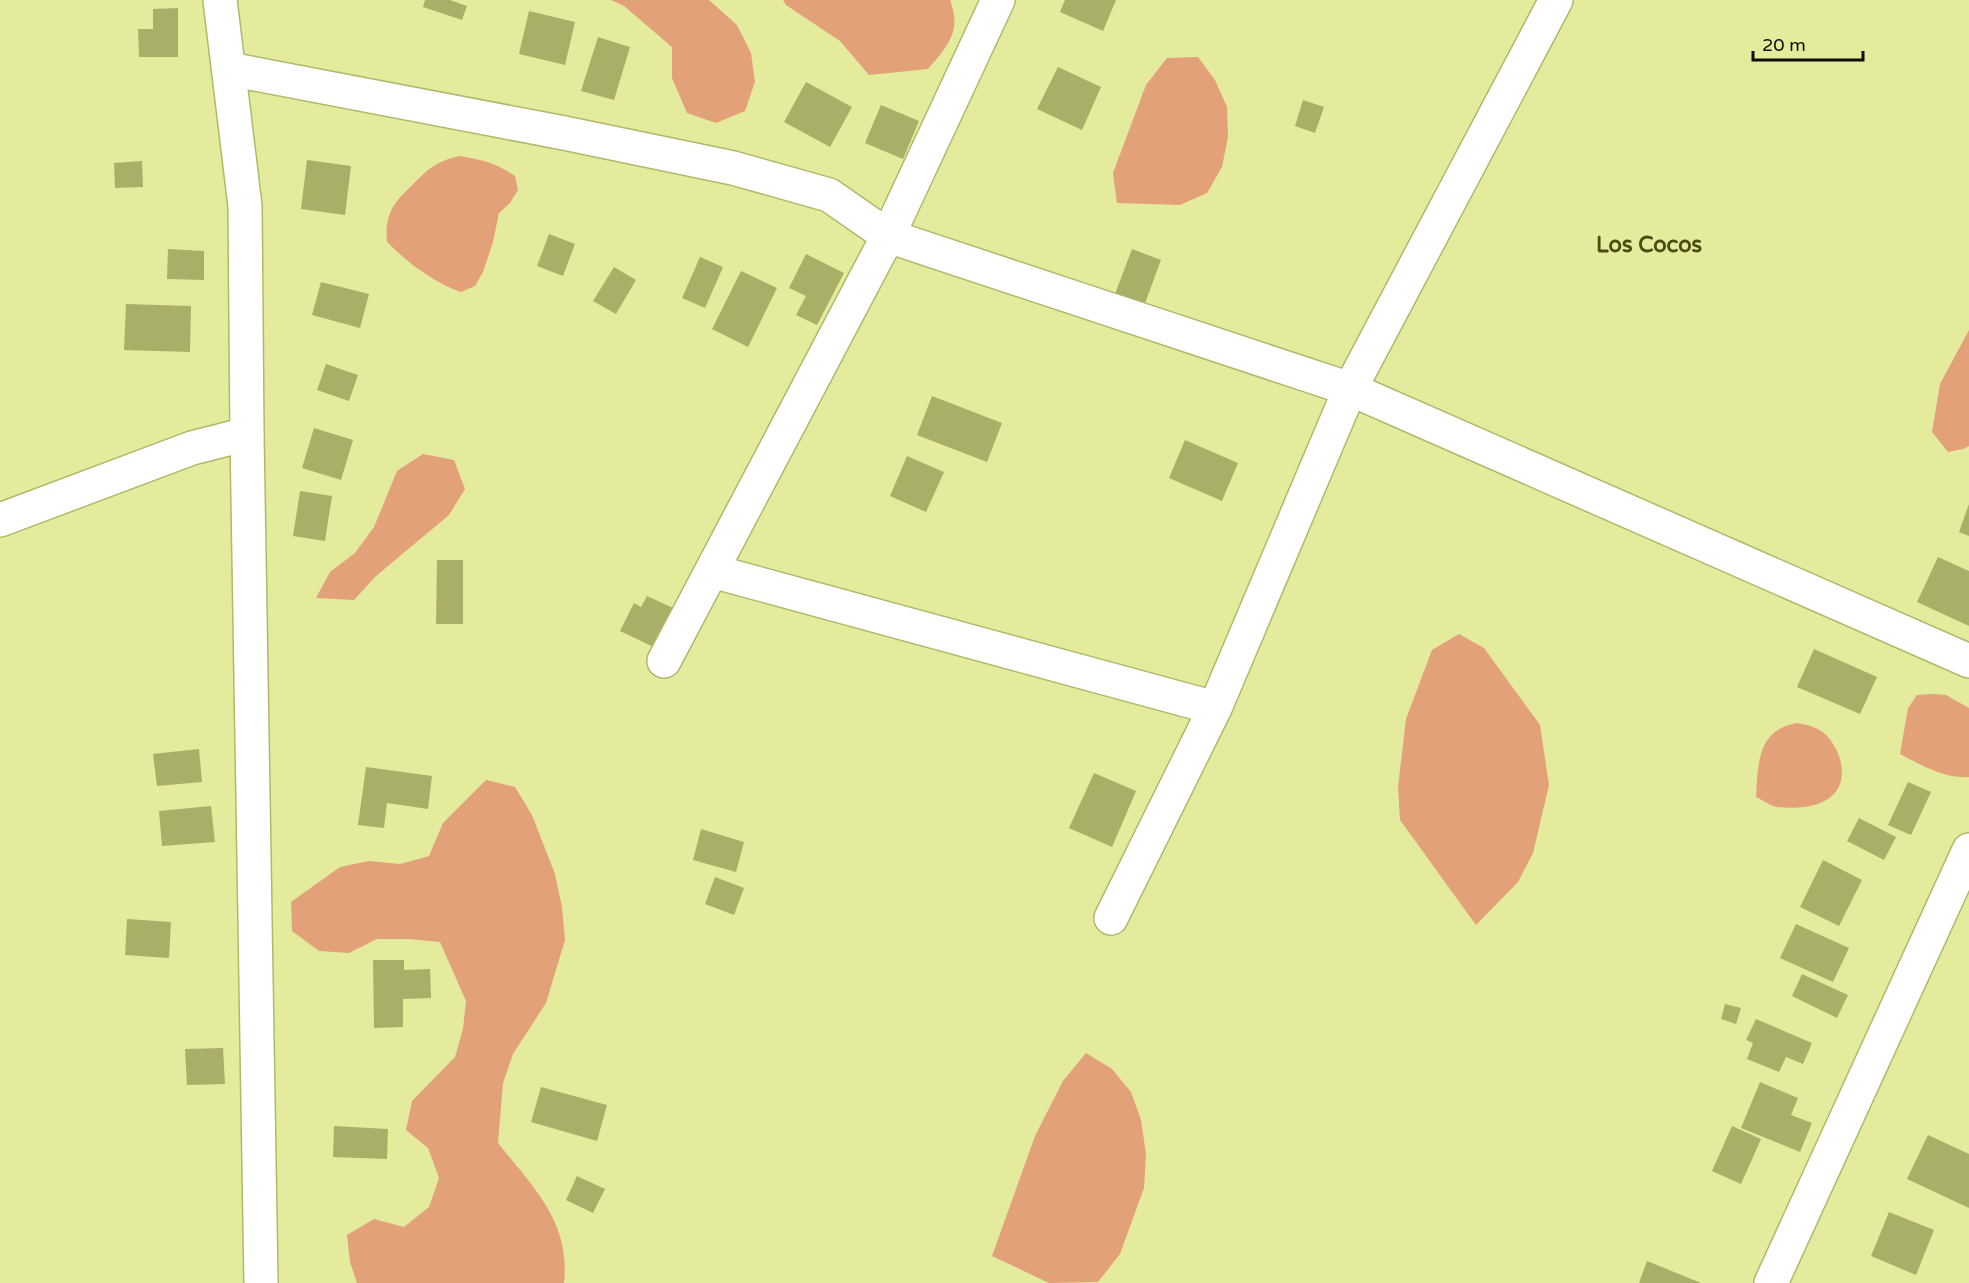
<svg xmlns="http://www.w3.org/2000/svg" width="1969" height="1283" font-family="'Varela Round',sans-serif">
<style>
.forest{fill:#e3a179}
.building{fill:#aaaf67}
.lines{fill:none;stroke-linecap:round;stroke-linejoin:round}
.minor-casing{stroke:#b2b86b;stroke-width:36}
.minor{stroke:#fff;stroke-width:33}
.labels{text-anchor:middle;stroke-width:6;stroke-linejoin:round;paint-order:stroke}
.district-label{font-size:22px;font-weight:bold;fill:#4a4d10;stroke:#e4eb9c}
</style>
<rect width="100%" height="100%" fill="#e4eb9c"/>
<g class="forest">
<path d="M 611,0 L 709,0 L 737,25 L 751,53 L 755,82 L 745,111 L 716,123 L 687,113 L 672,78 L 672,47 L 624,6 Z"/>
<path d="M 783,0 L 950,0 C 962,31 948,46 928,69 L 869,75 L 840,41 L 786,5 Z"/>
<path d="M 1198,57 L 1215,80 L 1227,107 L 1228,137 L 1222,167 L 1207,193 L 1180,205 L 1117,203 L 1113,173 L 1146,85 L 1167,58 Z"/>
<path d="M 459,156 C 482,160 495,162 515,176 L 518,190 L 510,203 L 499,213 L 493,242 L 483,272 L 475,286 L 461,292 C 434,283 407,262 387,242 C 385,216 391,206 409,188 C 427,171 433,162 459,156 Z"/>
<path d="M 1969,330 L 1969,446 L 1963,449 L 1948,452 L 1932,432 L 1940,384 Z"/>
<path d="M 423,454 L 454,460 L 465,489 L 449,515 L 376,576 L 354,600 L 316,598 L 330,572 L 355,553 L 374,527 L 397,471 Z"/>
<path d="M 1459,634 L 1484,648 L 1540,725 L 1549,785 L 1533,853 L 1518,882 L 1476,925 L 1400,820 L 1398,787 L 1406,719 L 1432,650 Z"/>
<path d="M 1932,694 L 1946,695 L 1969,708 L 1969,777 C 1945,779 1921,765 1900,754 L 1908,708 L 1917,695 Z"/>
<path d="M 1797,723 C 1807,725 1818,727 1826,735 C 1839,748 1848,773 1837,790 C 1825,808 1797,809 1777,807 C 1770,806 1763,800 1756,797 C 1758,764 1757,730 1797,723 Z"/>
<path d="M 486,780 L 515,787 L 532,815 L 555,874 L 562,907 L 565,940 L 546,1003 L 513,1054 L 503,1083 L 498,1143 C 532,1186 571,1222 564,1283 L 357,1283 L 350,1262 L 347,1235 L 374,1219 L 404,1227 L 429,1207 L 439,1178 L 428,1148 L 406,1130 L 412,1101 L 455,1057 L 463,1029 L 466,1001 L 440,942 L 408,939 L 377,939 L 349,953 L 319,951 L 292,931 L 291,902 L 340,867 L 369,861 L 400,864 L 429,856 L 443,823 Z"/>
<path d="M 1086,1053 L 1112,1069 L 1131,1092 L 1141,1120 L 1146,1154 L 1144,1188 L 1120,1254 L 1098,1282 L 1049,1283 L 992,1256 L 1035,1136 L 1063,1081 Z"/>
</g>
<g class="building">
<path d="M 425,0 L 450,0 L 467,6 L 462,20 L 423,7 Z"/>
<path d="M 1065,0 L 1116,0 L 1103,31 L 1060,12 Z"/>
<path d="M 178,8 L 178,57 L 139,57 L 138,29 L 153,29 L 153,9 Z"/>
<path d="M 529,11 L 575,22 L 565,65 L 519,54 Z"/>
<path d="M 598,37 L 630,47 L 614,100 L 581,91 Z"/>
<path d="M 1058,67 L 1101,87 L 1082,130 L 1037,109 Z"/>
<path d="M 806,82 L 852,107 L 830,147 L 784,122 Z"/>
<path d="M 1303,100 L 1324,107 L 1315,133 L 1295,126 Z"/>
<path d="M 881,105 L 919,121 L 903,159 L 865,143 Z"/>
<path d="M 307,160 L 351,166 L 345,215 L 301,209 Z"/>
<path d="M 142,161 L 143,187 L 115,188 L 114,163 Z"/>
<path d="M 549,234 L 575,244 L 563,276 L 537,266 Z"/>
<path d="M 168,249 L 204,251 L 204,280 L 167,279 Z"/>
<path d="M 1132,249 L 1161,260 L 1144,306 L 1115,294 Z"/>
<path d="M 806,254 L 844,273 L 817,325 L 796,315 L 806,296 L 789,288 Z"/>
<path d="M 700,257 L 723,267 L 705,308 L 682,298 Z"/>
<path d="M 614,267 L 636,280 L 616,314 L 593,301 Z"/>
<path d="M 741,271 L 777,288 L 748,347 L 712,329 Z"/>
<path d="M 321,282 L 369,294 L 360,328 L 312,315 Z"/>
<path d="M 126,304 L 191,306 L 190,352 L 124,350 Z"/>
<path d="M 326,364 L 358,375 L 349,401 L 317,390 Z"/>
<path d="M 932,396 L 1002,423 L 987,462 L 917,435 Z"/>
<path d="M 314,428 L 353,440 L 341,480 L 302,468 Z"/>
<path d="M 1185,440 L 1238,463 L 1222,501 L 1169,478 Z"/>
<path d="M 907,456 L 944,472 L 926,512 L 890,496 Z"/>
<path d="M 300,491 L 332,496 L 325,541 L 293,536 Z"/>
<path d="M 1969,504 L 1969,536 L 1959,532 Z"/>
<path d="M 1938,557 L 1969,571 L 1969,626 L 1917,602 Z"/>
<path d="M 437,560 L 463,560 L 463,624 L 436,624 Z"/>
<path d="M 647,596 L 673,608 L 667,620 L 673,623 L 660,650 L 620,631 L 634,603 L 641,607 Z"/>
<path d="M 1814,649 L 1877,677 L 1860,714 L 1797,687 Z"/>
<path d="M 199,749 L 202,782 L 157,786 L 153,754 Z"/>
<path d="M 366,767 L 432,776 L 428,809 L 387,803 L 384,828 L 358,825 Z"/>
<path d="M 1094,773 L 1136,791 L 1112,847 L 1069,828 Z"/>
<path d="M 1908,782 L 1931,792 L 1911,835 L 1888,825 Z"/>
<path d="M 211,806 L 215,842 L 162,846 L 159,811 Z"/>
<path d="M 1859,818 L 1896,837 L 1884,860 L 1847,841 Z"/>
<path d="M 701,829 L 744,842 L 736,872 L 693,860 Z"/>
<path d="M 1823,860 L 1862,880 L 1839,926 L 1800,907 Z"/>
<path d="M 715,877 L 744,888 L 734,915 L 705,904 Z"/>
<path d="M 127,919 L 171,922 L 169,958 L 125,955 Z"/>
<path d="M 1796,924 L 1849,948 L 1833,982 L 1780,958 Z"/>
<path d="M 373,960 L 404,960 L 404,970 L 430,969 L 431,998 L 403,999 L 403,1027 L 374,1028 Z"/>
<path d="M 1802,974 L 1848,995 L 1837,1018 L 1792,996 Z"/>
<path d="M 1725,1004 L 1741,1008 L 1736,1024 L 1721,1019 Z"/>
<path d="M 1756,1019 L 1812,1043 L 1803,1064 L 1786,1057 L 1779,1072 L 1747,1059 L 1753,1043 L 1746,1040 Z"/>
<path d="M 223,1048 L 225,1084 L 187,1085 L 185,1049 Z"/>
<path d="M 1760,1082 L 1798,1098 L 1791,1115 L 1812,1123 L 1800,1152 L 1741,1128 Z"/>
<path d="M 541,1087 L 607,1105 L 597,1141 L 531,1122 Z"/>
<path d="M 334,1126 L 388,1129 L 387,1159 L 333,1157 Z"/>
<path d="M 1732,1126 L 1761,1139 L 1741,1184 L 1712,1171 Z"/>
<path d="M 1928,1135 L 1969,1154 L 1969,1208 L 1907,1179 Z"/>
<path d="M 577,1176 L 605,1189 L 593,1213 L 566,1200 Z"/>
<path d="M 1889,1212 L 1934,1230 L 1916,1275 L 1871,1256 Z"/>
<path d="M 1647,1261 L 1701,1283 L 1639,1283 Z"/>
</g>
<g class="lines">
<g class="minor-casing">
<g id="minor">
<path d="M 220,0 L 245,206 L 247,434 L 261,1283"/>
<path d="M 229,69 L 564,133 L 733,168 L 829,195 L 888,236 L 1350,389 L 1969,661"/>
<path d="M 0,520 L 192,448 L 247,434"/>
<path d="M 712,571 L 1215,708"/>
<path d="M 664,661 L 888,236 L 998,0"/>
<path d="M 1111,918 L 1215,708 L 1350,389 L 1556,0"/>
<path d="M 1771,1283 L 1969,850"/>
</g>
</g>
<use href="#minor" class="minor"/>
</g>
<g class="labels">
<g class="district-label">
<text x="1649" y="252">Los Cocos</text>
</g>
</g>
<path d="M1753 51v9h110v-9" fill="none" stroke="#0d0e00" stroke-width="3"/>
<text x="1762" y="51" font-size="18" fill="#0d0e00" stroke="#e4eb9c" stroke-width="4.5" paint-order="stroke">20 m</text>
</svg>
